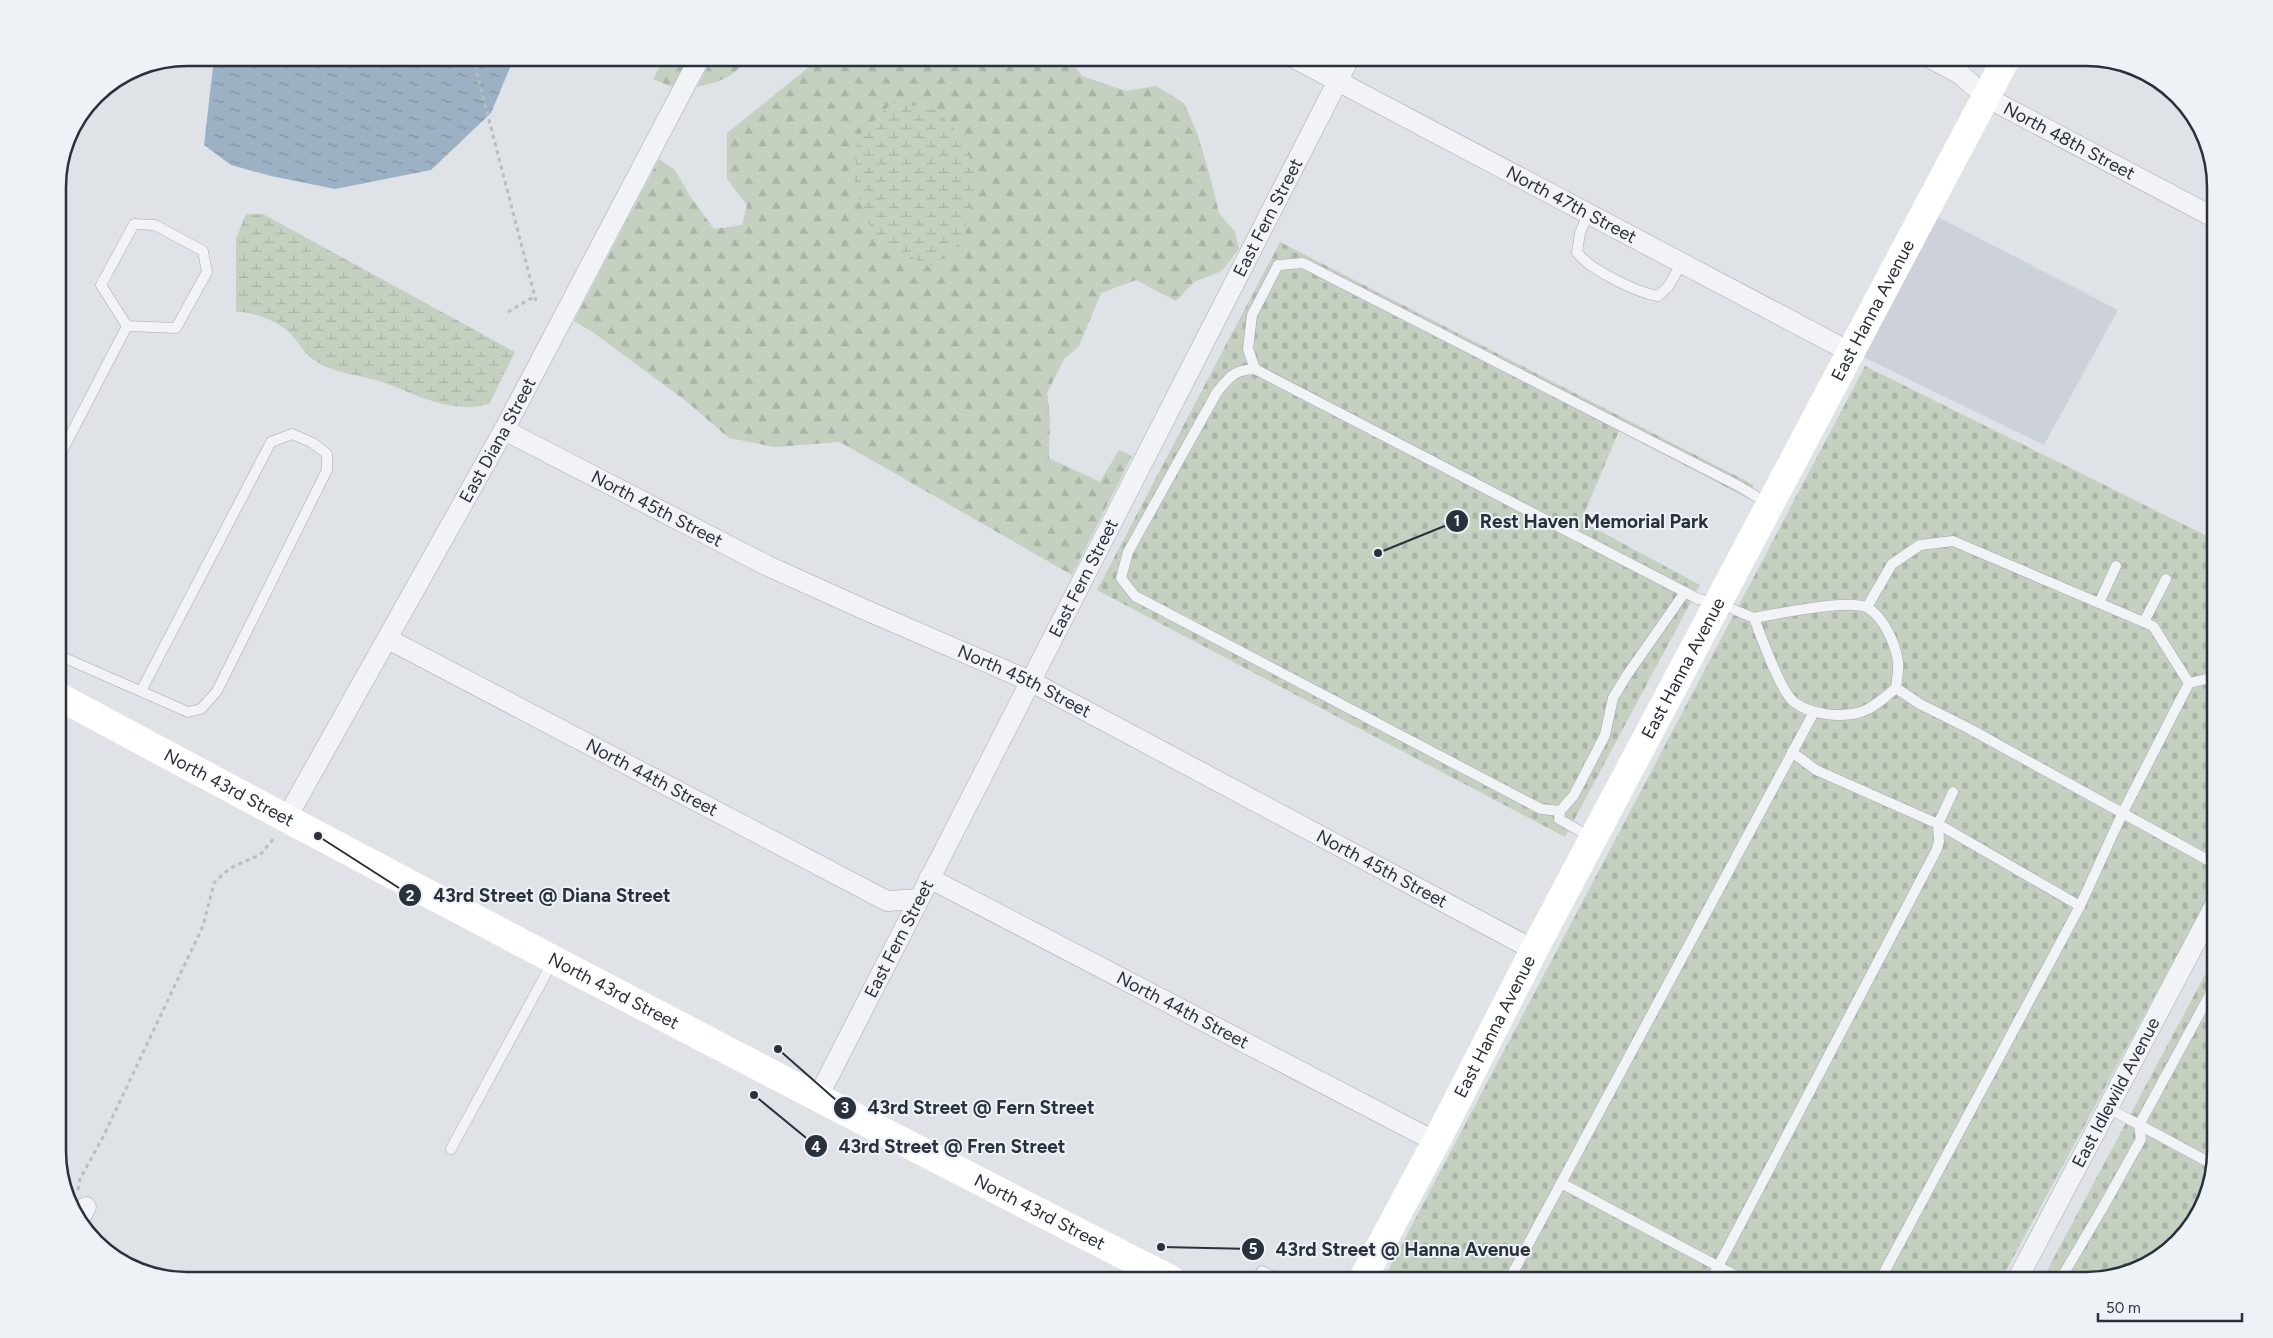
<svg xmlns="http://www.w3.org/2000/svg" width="2273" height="1338" font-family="Figtree,sans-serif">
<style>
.built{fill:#cdd1d9}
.forest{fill:url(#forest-firs)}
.wetland{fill:url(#wetland-marsh)}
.cemetery{fill:url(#cemetery-stones)}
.water{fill:url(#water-ripples)}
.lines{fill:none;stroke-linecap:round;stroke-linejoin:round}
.lane-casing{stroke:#a5a9b1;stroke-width:11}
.street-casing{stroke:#a5a9b1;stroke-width:21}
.path{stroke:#b9bdc2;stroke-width:3;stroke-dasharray:4 4;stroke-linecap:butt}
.lane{stroke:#f1f3f6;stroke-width:10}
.street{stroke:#f1f3f6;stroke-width:20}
.secondary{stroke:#fff;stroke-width:28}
.labels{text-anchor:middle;stroke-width:4;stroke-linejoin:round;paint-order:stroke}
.street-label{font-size:18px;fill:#29313d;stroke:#eef1f5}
.rim{fill:none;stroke:#29313d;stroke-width:2.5}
.leader{fill:none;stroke:#29313d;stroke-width:2}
.callout-dot{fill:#29313d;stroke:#eef1f5;stroke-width:2}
.mark-label{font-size:15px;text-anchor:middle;font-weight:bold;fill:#fff}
.callout-label{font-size:19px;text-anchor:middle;font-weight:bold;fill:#29313d;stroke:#eef1f5;stroke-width:4;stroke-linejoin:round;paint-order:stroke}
</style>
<defs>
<pattern id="forest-firs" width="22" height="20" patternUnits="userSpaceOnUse" patternTransform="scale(1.25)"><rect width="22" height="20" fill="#c5d0c1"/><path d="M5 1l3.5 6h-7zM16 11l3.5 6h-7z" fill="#a9b3a7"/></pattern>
<pattern id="wetland-marsh" width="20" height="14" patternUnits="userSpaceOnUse" patternTransform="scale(1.25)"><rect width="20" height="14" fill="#c5d0c1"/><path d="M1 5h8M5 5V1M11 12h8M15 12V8" fill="none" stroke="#a9b3a7"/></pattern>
<pattern id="cemetery-stones" width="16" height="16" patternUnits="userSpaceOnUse" patternTransform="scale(1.25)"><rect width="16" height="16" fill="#c5d0c1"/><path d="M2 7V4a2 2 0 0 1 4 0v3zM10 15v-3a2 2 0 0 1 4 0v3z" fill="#a9b3a7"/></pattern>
<pattern id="water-ripples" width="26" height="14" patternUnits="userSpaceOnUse" patternTransform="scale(1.25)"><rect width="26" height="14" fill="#9db1c4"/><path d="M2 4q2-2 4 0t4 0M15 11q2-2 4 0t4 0" fill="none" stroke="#8091a0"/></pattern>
</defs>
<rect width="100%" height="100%" fill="#dfe2e7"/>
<path class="built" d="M 1936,216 L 2118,310 L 2044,445 L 1863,357 Z"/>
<g class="forest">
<path d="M 713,57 L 747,57 L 747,58 C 735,77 719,82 697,87 Z"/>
<path d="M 664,58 L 688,58 L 672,87 L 653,79 Z"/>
<path d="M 820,58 L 1069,58 L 1082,76 L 1126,91 L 1156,86 L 1184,103 L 1197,133 L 1210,176 L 1219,213 L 1235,232 L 1239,249 L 1222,271 L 1194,282 L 1176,301 L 1136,280 L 1101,293 L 1079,346 L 1064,359 L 1047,393 L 1050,416 L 1049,458 L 1100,482 L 1119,450 L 1132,456 L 1072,575 L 840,442 L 775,447 L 729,438 L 686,401 L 594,333 L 574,321 L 659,159 L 675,170 L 690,196 L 714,229 L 742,225 L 747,205 L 727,179 L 727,133 Z"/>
</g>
<g class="wetland">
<path d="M 893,102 L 936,110 L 964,139 L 976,179 L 963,240 L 930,267 L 875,238 L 854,188 L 857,137 Z"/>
<path d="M 246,214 L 263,214 L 515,352 L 489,404 C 482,405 473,408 466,407 C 436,407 407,390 379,381 C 359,375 334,373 317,362 C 306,356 299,343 291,334 C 281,323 250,310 236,312 L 236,238 Z"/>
</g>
<g class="cemetery">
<path d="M 1280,242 L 1754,485 L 1747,498 L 1619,431 L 1581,521 L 1700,585 L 1565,837 L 1097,590 Z"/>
<path d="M 1865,366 L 2215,540 L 2215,884 L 2001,1280 L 1383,1280 Z"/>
<path d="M 2215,956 L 2215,1151 L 2198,1216 L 2151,1263 L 2086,1280 L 2042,1280 Z"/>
</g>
<path class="water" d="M 214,58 L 215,57 L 514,58 L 491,113 L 431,170 L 335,189 L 271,176 L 231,165 L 204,145 Z"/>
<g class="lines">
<g class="lane-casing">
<g id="lane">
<path d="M 1588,214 L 1580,233 L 1577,252 C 1588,269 1638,293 1658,296 L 1668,287 L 1682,263"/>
<path d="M 134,224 L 155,225 L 203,251 L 207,272 L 176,328 L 127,326 L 101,285 Z"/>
<path d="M 1255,369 L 1248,349 L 1252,315 L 1278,265 L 1303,263 L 1737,485 L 1769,504"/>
<path d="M 58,459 L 127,326"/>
<path d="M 1685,592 L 1627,675 L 1613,698 L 1605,735 L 1574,795 L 1560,811 L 1541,809 L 1135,596 L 1121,578 L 1128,552 L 1217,392 C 1230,376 1234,370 1255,369 L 1685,592 L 1698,599 L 1718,603 L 1754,618 C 1761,636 1780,691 1794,702 C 1811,715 1841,718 1861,712 C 1874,708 1886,696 1896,688 L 1920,704 L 1968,728 L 2215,864"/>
<path d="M 2099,603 L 2116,566"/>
<path d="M 1867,607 L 1892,564 L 1920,545 L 1953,541 L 2153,626 L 2189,683 L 2122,814 L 2080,906"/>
<path d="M 1754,618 C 1776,614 1851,598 1868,608 C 1884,618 1895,643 1898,661 C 1899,669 1897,679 1896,688"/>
<path d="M 2144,622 L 2166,579"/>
<path d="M 58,655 L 188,712 L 201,709 L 217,691 L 327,470 L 327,454 L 313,443 L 292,434 L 271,442 L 141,691"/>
<path d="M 2189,683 L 2215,677"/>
<path d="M 1792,752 L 1816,770 L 1938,824 L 2080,906 L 1880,1280"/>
<path d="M 1560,811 L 1559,819 L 1592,838"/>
<path d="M 2108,1108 L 2212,1164"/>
<path d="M 451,1149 L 553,961"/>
<path d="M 1561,1183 L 1744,1280"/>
<path d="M 1257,1280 L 1262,1271 L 1281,1280"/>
<path d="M 1509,1280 L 1814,712"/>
<path d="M 1711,1280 L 1937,849 L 1939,841 L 1938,824 L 1953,792"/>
<path d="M 2060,1280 L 2102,1209 L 2141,1139 L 2139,1125 L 2215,985"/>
</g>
</g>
<g class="street-casing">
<g id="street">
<path id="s1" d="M 1292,57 L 1850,352"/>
<path id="s2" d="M 1928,57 L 1960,74 L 1986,97 L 2215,218"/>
<path id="s3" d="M 504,430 L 766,565 L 861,608 L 1030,681 L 1534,950"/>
<path id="s4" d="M 388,639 L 887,901 L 919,899"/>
<path id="s5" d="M 286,819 L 504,430 L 700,57"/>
<path id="s6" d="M 929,878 L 1436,1142"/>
<path id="s7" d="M 817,1099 L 1350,57"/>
<path d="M 79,1220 L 86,1207"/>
<path id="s8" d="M 2017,1280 L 2215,905"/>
</g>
</g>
<g class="path">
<path d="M 475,57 L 475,66 L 536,301"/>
<path d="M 508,312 L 535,296"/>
<path d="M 78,1190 L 80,1179 L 103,1137 L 203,926 L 214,883 L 224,873 L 236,865 L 260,855 L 275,837"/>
</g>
<use href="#lane" class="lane"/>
<use href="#street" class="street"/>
<g class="secondary">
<path id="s9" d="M 58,696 C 427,895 799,1089 1172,1280"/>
<path id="s10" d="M 1362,1280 L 1436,1142 L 1534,950 L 2007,57"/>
</g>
</g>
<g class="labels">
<g class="street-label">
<text dy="6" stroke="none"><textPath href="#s2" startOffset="165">North 48th Street</textPath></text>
<text dy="6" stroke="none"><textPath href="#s1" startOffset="316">North 47th Street</textPath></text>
<text dy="6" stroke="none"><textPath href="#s7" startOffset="990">East Fern Street</textPath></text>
<text dy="6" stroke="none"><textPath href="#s10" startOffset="1096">East Hanna Avenue</textPath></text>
<text dy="6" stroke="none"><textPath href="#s5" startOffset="434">East Diana Street</textPath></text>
<text dy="6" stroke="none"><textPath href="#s3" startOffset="172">North 45th Street</textPath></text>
<text dy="6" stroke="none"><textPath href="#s7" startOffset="585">East Fern Street</textPath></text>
<text dy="6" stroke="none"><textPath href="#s10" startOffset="691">East Hanna Avenue</textPath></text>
<text dy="6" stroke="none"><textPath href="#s3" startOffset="578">North 45th Street</textPath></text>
<text dy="6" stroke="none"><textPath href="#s4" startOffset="298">North 44th Street</textPath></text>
<text dy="6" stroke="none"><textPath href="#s9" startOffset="194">North 43rd Street</textPath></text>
<text dy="6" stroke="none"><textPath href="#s3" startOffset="982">North 45th Street</textPath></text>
<text dy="6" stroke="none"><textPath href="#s7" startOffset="180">East Fern Street</textPath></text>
<text dy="6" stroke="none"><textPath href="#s9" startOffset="629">North 43rd Street</textPath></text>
<text dy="6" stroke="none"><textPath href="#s6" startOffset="286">North 44th Street</textPath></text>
<text dy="6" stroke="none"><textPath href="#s10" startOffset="286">East Hanna Avenue</textPath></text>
<text dy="6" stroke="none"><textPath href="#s8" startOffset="212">East Idlewild Avenue</textPath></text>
<text dy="6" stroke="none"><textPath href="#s9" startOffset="1109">North 43rd Street</textPath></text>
</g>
</g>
<path d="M0 0H2273V1338H0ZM187 66H2086A121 121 0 0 1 2207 187V1151A121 121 0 0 1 2086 1272H187A121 121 0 0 1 66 1151V187A121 121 0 0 1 187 66Z" fill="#eef1f5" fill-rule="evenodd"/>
<path class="rim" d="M187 66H2086A121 121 0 0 1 2207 187V1151A121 121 0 0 1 2086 1272H187A121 121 0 0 1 66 1151V187A121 121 0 0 1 187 66Z"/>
<path class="leader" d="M1378 553L1457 521M318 836L410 895M778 1049L845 1108M754 1095L816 1146M1161 1247L1253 1249"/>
<g class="callout-dot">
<circle cx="1378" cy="553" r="5"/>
<circle cx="318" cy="836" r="5"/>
<circle cx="778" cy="1049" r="5"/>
<circle cx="754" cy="1095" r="5"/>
<circle cx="1161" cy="1247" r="5"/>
<circle cx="1457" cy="521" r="12"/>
<circle cx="410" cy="895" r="12"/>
<circle cx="845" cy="1108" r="12"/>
<circle cx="816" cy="1146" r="12"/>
<circle cx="1253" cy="1249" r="12"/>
</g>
<g class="mark-label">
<text x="1457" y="526">1</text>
<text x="410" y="901">2</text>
<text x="845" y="1113">3</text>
<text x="816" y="1152">4</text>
<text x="1253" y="1254">5</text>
</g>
<g class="callout-label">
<text x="1594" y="528">Rest Haven Memorial Park</text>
<text x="552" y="902">43rd Street @ Diana Street</text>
<text x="981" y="1114">43rd Street @ Fern Street</text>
<text x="952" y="1153">43rd Street @ Fren Street</text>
<text x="1403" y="1256">43rd Street @ Hanna Avenue</text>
</g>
<path d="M2098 1313v8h144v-8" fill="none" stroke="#29313d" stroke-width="2.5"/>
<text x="2106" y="1313" font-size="15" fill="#29313d" stroke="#eef1f5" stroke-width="4" paint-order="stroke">50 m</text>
</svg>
